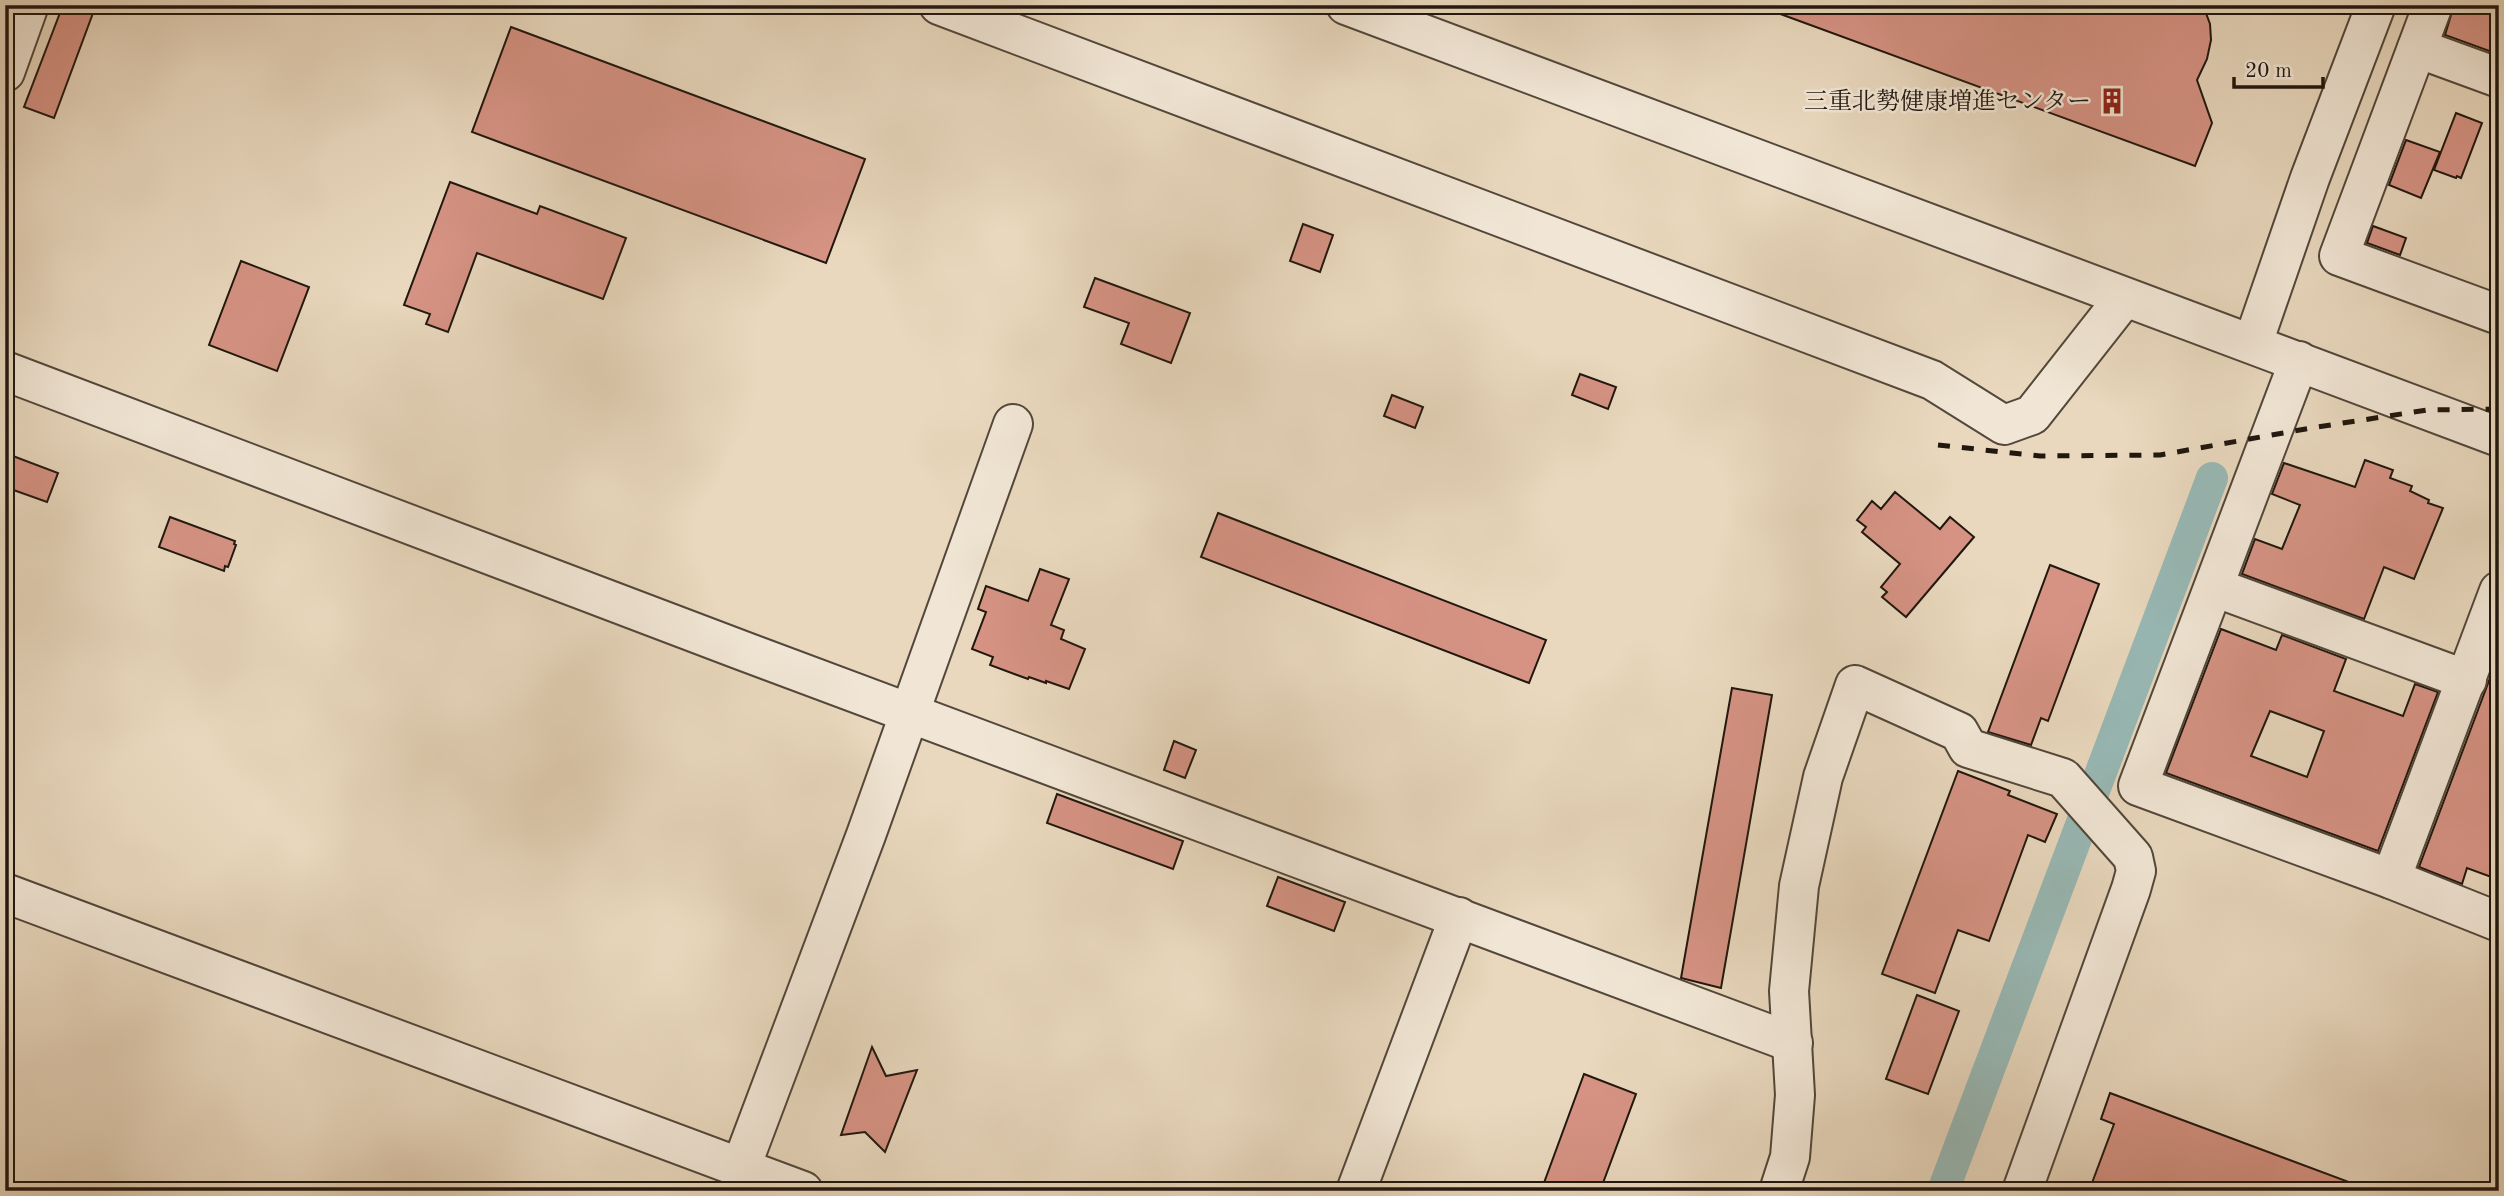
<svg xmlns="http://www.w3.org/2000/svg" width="2504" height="1196" font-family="'Old Standard TT','Noto Serif JP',serif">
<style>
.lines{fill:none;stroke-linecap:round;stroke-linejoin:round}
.canal{stroke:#98b9b6;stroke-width:32}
.building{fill:#d69384;stroke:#20170e;stroke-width:2;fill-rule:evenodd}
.minor-casing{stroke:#52473a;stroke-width:42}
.minor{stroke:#f1e6d5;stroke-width:38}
.rail{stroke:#20170e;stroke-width:5;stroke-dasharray:12 12;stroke-linecap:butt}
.labels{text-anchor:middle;stroke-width:5;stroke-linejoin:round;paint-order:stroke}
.poi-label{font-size:24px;fill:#20170e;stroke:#f1e6d5;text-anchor:end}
</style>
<rect width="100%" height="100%" fill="#e9d8be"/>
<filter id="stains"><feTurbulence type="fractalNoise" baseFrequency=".00286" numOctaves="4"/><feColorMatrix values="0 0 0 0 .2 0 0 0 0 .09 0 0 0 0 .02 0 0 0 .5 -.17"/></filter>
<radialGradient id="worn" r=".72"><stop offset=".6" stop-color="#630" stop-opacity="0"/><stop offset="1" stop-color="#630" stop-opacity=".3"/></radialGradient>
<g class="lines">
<path class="canal" d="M 1943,1191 L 2212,478"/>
</g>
<g class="building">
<path d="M 63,5 L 96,5 L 54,118 L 24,107 Z"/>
<path d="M 1765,5 L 2203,5 L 2210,24 L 2211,40 L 2207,59 L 2197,80 L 2212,123 L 2195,166 L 1764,8 Z"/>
<path d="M 2454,5 L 2499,5 L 2499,35 L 2492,52 L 2445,35 Z"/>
<path d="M 511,27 L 865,159 L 826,263 L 472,132 Z"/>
<path d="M 2456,113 L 2482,123 L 2461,178 L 2457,176 L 2456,178 L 2434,170 Z"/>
<path d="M 2406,140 L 2440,152 L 2421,198 L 2389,185 Z"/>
<path d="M 450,182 L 537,214 L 540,206 L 626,238 L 603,299 L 477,253 L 448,332 L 426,324 L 430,314 L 404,305 Z"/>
<path d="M 1303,224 L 1333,235 L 1320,272 L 1290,261 Z"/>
<path d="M 2373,226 L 2406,238 L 2400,255 L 2367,243 Z"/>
<path d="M 241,261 L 309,287 L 277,371 L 209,345 Z"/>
<path d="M 1095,278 L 1190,313 L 1171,363 L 1121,344 L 1129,323 L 1084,307 Z"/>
<path d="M 1580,374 L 1616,387 L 1608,409 L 1572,395 Z"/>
<path d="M 1392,395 L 1423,407 L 1415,428 L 1384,416 Z"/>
<path d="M 5,453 L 58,473 L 47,502 L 5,487 Z"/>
<path d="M 2365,460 L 2393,470 L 2390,478 L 2412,486 L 2410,491 L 2429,500 L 2428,503 L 2443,508 L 2414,579 L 2384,567 L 2364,619 L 2242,574 L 2255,539 L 2282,549 L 2300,505 L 2272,494 L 2284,463 L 2355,487 Z"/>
<path d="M 1895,492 L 1940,529 L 1950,517 L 1974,537 L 1906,617 L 1882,597 L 1887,592 L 1881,587 L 1900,564 L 1862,532 L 1866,527 L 1857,520 L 1872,501 L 1881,509 Z"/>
<path d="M 1218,513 L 1546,640 L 1529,683 L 1201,557 Z"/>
<path d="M 170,517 L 235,541 L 234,544 L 236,545 L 228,567 L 225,566 L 224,571 L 159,547 Z"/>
<path d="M 2050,565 L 2099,584 L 2048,721 L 2041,718 L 2031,745 L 1988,732 Z"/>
<path d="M 1040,569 L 1069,579 L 1051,625 L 1064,630 L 1061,639 L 1085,649 L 1069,689 L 1046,681 L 1046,683 L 1029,677 L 1028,679 L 990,665 L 993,657 L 972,649 L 986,612 L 978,609 L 986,586 L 1028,601 Z"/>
<path d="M 2221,629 L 2276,650 L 2282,635 L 2346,659 L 2334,691 L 2403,716 L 2415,684 L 2438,692 L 2378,851 L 2166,773 ZM 2270,711 L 2324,731 L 2307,777 L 2251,756 Z"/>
<path d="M 2499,654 L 2499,864 L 2494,878 L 2467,868 L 2462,884 L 2419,867 Z"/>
<path d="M 1732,688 L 1772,695 L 1721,988 L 1681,978 Z"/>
<path d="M 1174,741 L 1196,750 L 1185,778 L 1164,770 Z"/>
<path d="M 1958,771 L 2010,791 L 2008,795 L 2057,814 L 2045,842 L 2028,835 L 1989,941 L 1958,930 L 1935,993 L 1882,974 Z"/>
<path d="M 1057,794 L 1183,841 L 1173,869 L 1047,823 Z"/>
<path d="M 1278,877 L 1345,902 L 1334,931 L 1267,906 Z"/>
<path d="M 1917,995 L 1959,1011 L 1928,1094 L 1886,1079 Z"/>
<path d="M 872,1047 L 886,1076 L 917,1070 L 885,1152 L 865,1132 L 841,1135 Z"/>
<path d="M 1584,1074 L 1636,1094 L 1600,1191 L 1541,1191 Z"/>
<path d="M 2110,1093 L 2365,1188 L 2364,1191 L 2089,1191 L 2114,1124 L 2101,1119 Z"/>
</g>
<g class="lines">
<g class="minor-casing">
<g id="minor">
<path d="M 939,5 L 1932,380 L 2004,425 L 2032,415 L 2124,298"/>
<path d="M 1346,5 L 2499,437"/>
<path d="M 2433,5 L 2339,256 L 2499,315"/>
<path d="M 2417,48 L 2499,78"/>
<path d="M 5,72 L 29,5"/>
<path d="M 2253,343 L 2310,178 L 2376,5"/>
<path d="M 2299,361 L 2138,786 L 2391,879 L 2499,922"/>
<path d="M 5,371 L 738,649 L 1793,1043"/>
<path d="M 2214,587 L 2467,680"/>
<path d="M 2391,879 L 2499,591"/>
<path d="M 5,893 L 803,1191"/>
<path d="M 741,1167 L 866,835 L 1013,424"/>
<path d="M 1356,1191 L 1459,917"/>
<path d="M 1779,1191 L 1790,1157 L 1795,1095 L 1789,991 L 1799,886 L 1823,777 L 1855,685 L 1959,732 L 1968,748 L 2063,778 L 2133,857 L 2136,871 L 2131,889 L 2022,1191"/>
</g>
</g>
<use href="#minor" class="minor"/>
<path class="rail" d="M 1938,445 L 2040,456 L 2160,455 L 2311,428 L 2427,410 L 2499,409"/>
</g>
<defs>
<g id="building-bare" transform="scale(2.1)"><path d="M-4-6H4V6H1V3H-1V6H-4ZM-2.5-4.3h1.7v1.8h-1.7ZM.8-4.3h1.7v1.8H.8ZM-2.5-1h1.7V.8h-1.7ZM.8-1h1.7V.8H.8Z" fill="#8f2418" stroke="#f1e6d5" stroke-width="2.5" paint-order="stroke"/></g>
</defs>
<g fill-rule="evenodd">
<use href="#building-bare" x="2112" y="101"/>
</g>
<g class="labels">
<g class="poi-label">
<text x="2091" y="109">三重北勢健康増進センター</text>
</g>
</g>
<rect width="2504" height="1196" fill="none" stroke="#e9d8be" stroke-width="28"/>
<rect x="7" y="7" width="2490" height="1182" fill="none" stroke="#20170e" stroke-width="3.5"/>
<rect x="14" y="14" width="2476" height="1168" fill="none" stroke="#20170e" stroke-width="2"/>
<path d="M2234 77v10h89v-10" fill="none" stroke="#20170e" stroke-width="3.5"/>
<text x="2245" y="77" font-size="21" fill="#20170e" stroke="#f1e6d5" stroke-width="5" paint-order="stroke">20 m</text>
<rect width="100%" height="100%" filter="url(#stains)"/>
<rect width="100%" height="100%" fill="url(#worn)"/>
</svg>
